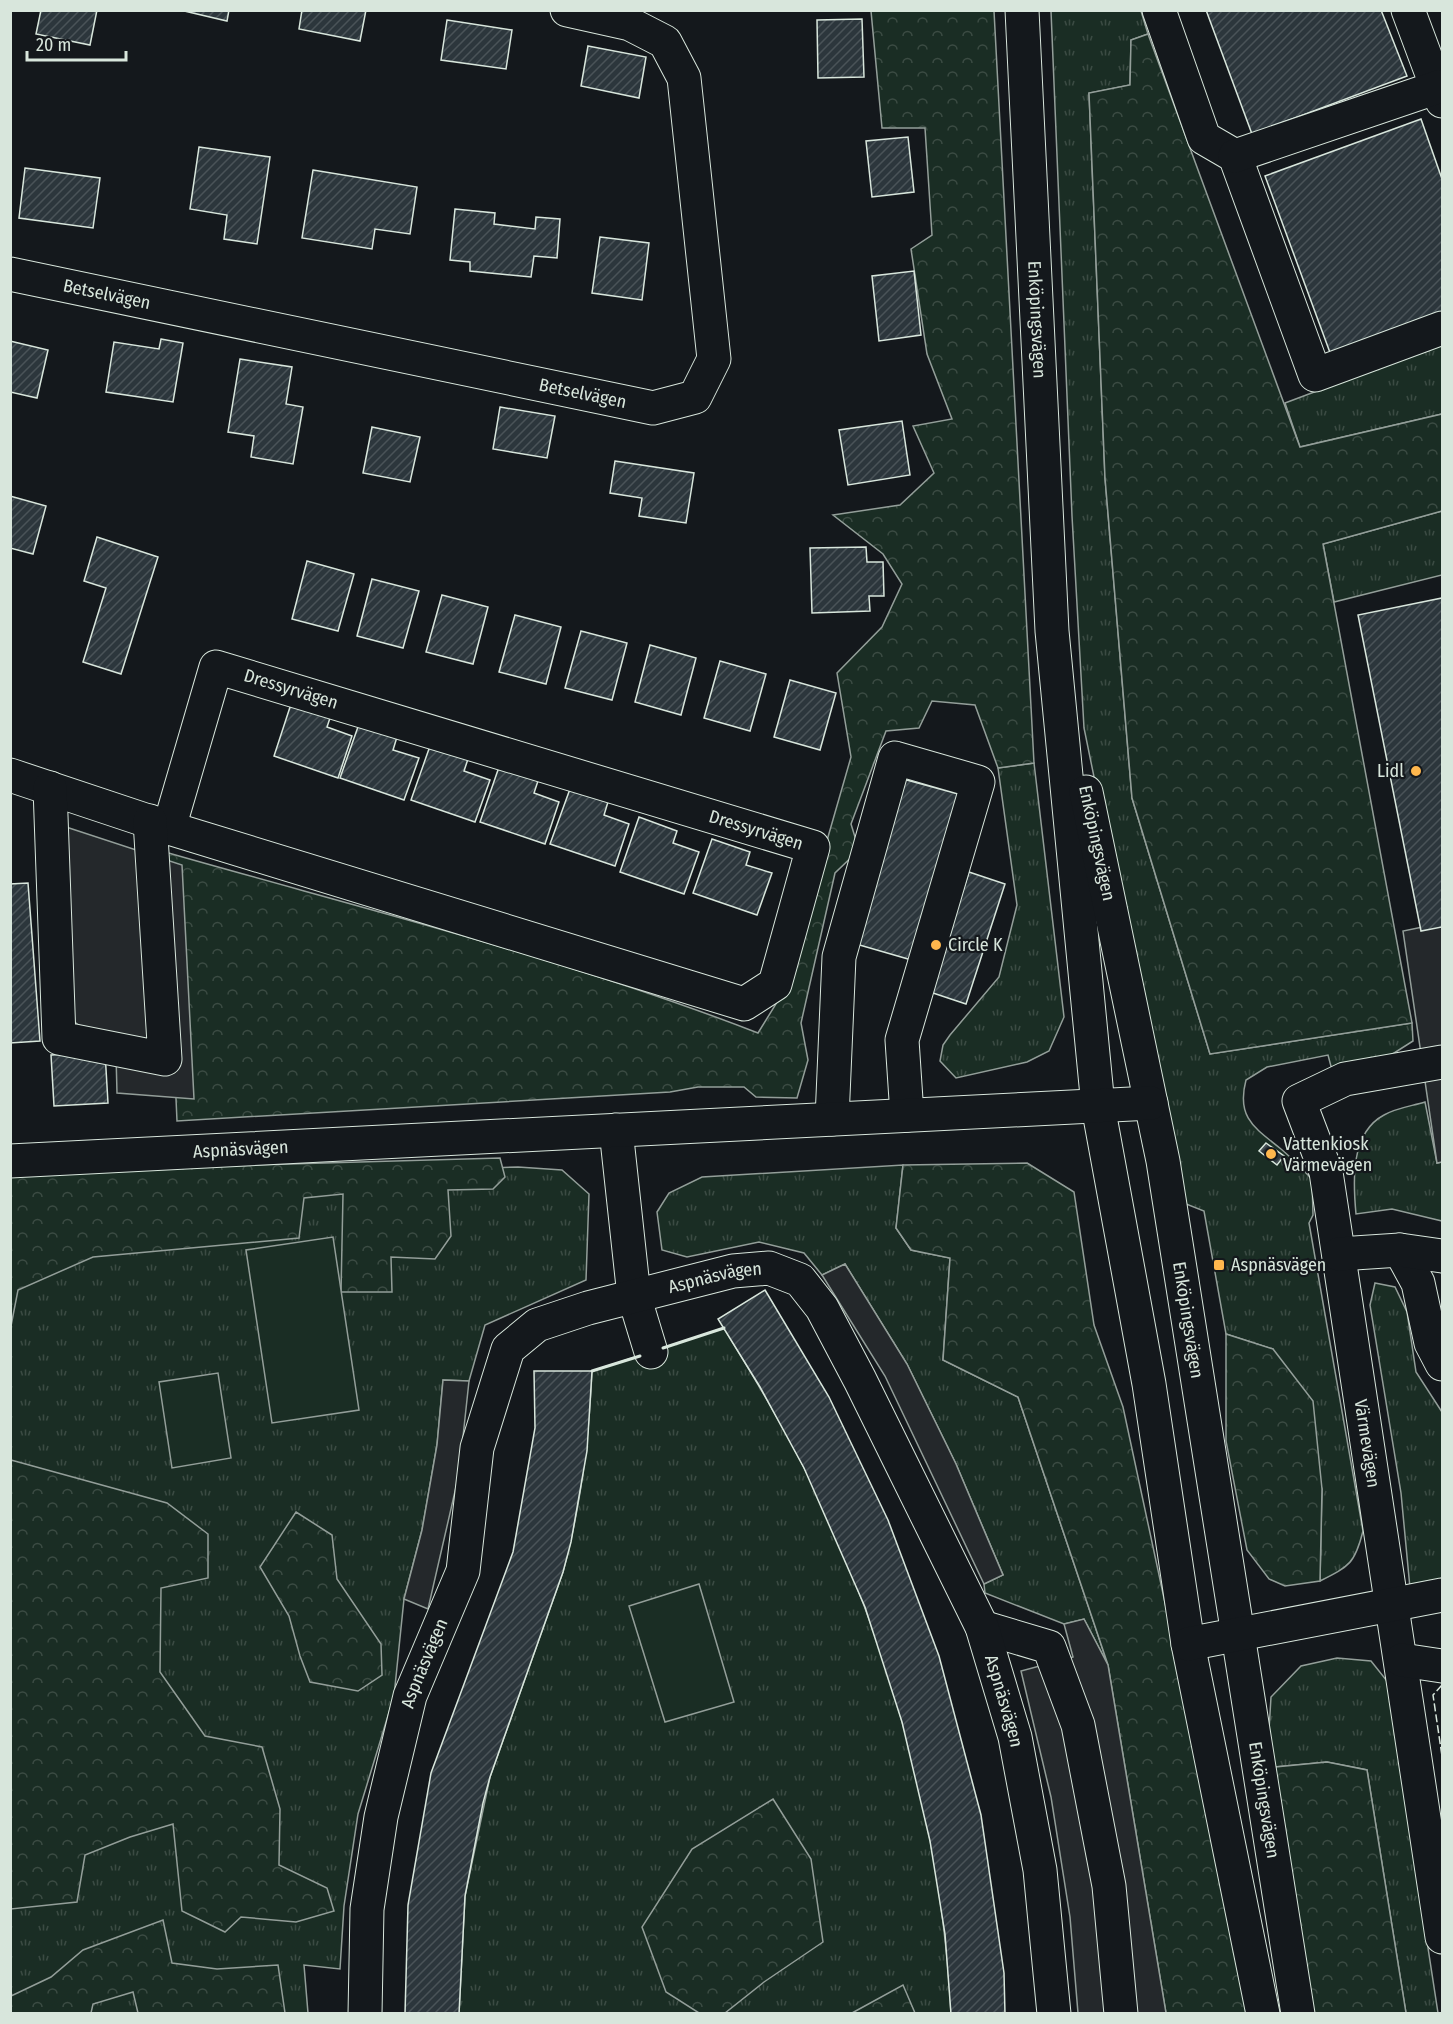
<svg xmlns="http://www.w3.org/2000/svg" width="1453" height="2024" font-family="'Fira Sans Condensed',sans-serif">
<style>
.grass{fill:url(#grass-tufts);stroke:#939e99;stroke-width:1.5}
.forest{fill:url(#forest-crowns);stroke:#939e99;stroke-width:1.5}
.pitch{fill:#1a2d24;stroke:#939e99;stroke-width:1.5}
.parking{fill:#24282b;stroke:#939e99;stroke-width:1.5}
.building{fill:url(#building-hatch);stroke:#d8e6dc;stroke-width:1.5}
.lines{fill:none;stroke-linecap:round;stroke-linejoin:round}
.minor-casing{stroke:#d8e6dc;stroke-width:35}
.minor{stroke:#14181c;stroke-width:33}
.fence{stroke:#d8e6dc;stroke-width:1.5;stroke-dasharray:8 3;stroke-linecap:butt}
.wall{stroke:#d8e6dc;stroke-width:3}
.poi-dot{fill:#ffb74d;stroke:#14181c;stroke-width:2}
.labels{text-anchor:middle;stroke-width:4.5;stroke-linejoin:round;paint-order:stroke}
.street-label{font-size:18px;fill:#d8e6dc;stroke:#14181c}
.poi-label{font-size:18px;fill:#d8e6dc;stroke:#14181c;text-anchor:start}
</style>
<defs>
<pattern id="grass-tufts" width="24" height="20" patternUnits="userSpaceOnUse" patternTransform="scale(1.5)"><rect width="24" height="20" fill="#1a2d24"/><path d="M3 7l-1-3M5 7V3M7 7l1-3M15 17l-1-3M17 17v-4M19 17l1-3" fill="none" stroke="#3b4b43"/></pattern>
<pattern id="forest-crowns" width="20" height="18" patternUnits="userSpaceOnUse" patternTransform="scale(1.5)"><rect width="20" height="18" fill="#1a2d24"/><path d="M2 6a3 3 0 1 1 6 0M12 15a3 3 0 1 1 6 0" fill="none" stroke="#3b4b43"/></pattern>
<pattern id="building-hatch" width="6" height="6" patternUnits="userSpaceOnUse" patternTransform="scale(1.5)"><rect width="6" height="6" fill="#2c363c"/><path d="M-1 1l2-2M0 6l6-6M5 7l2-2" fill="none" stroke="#4a5358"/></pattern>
</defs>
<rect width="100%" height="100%" fill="#14181c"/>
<g class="grass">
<path d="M 1051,11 L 1141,11 L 1148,34 L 1131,40 L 1130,85 L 1089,93 L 1105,478 L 1132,798 L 1210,1054 L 1412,1023 L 1413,1041 L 1391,1055 L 1332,1070 L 1328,1055 L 1267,1067 L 1246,1080 C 1236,1118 1255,1128 1281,1149 C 1292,1158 1302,1169 1312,1179 L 1313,1215 L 1309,1223 L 1363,1531 C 1355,1563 1350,1566 1320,1581 L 1322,1489 L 1273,1349 L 1226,1334 L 1204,1211 L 1181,1202 L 1084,728 L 1072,516 Z"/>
<path d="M 1442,344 L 1442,414 L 1300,447 L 1285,403 Z"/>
<path d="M 1442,511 L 1442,575 L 1334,602 L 1323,544 Z"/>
<path d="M 1034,763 L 1064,1017 L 1049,1051 L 1027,1062 L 956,1078 L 940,1061 L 943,1045 L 950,1035 L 999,977 L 1017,905 L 998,768 Z"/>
<path d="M 1425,1102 L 1437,1163 L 1442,1162 L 1442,1221 L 1392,1209 L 1356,1214 C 1353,1182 1350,1133 1384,1115 C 1396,1108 1412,1106 1425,1102 Z"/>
<path d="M 903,1165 L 896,1228 L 911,1250 L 950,1258 L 943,1360 L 1018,1397 L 1108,1665 L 1084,1619 L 1064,1624 L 985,1593 L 984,1584 L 1003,1575 L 956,1464 L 907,1364 L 845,1264 L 822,1275 L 804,1253 L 759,1242 L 687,1257 L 662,1250 L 657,1212 L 669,1193 L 702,1177 Z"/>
<path d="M 518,1167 L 562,1170 L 589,1194 L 586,1280 L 485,1325 L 469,1381 L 443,1380 L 437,1445 L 422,1530 L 404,1599 L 394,1696 L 358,1814 L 344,1906 L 340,1969 L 304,1965 L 308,2013 L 14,2013 L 10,1983 L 10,1185 Z"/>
<path d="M 1375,1283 L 1395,1287 L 1407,1312 L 1416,1372 L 1442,1412 L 1442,1578 L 1410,1588 L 1401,1493 L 1370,1305 Z"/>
<path d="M 724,1328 C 757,1382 790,1437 817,1494 C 893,1656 942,1835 951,2013 L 459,2014 L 465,1896 L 490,1777 L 563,1572 C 581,1506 589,1439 592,1371 Z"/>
<path d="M 1337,1658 L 1371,1661 L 1387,1681 L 1438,2013 L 1406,2013 L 1367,1770 L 1327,1762 L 1275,1767 L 1269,1730 L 1271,1697 L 1301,1666 Z"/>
</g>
<g class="forest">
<path d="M 871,11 L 994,11 L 1034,763 L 998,768 L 975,705 L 932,701 L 919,728 L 886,731 L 851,824 L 859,850 L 835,873 L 801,1023 L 808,1060 L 797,1098 L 756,1097 L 744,1087 L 698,1087 L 670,1092 L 177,1121 L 165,852 C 364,909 565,958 758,1033 L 795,973 L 828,837 L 851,757 L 837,673 L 882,627 L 902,584 L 883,554 L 833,515 L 900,505 L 934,473 L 913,426 L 952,419 L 927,354 L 911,249 L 932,235 L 925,128 L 882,128 Z"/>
<path d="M 1148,34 L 1300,447 L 1442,414 L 1442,511 L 1323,544 L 1412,1023 L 1210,1054 L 1132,798 L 1105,478 L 1089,93 L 1130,85 L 1131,40 Z"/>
<path d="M 500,1158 L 505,1177 L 493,1189 L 448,1190 L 451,1236 L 435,1259 L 391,1257 L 392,1292 L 341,1292 L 343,1194 L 304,1198 L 299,1238 L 93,1257 L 18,1290 L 11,1326 L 11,1172 Z"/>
<path d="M 1027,1163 L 1074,1192 L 1094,1325 L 1123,1407 L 1236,1934 L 1247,2013 L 1166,2013 L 1108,1665 L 1018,1397 L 943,1360 L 950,1258 L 911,1250 L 896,1228 L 903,1165 Z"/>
<path d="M 1226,1334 L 1273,1349 L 1313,1401 L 1322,1489 L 1320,1581 L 1285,1586 L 1269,1579 L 1247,1550 L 1226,1441 Z"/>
<path d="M 11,1460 L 167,1503 L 208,1534 L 208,1578 L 161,1588 L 160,1672 L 205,1736 L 262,1747 L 280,1809 L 279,1865 L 327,1888 L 334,1911 L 296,1922 L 241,1917 L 225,1932 L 182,1911 L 173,1824 L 130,1837 L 85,1855 L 77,1902 L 11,1909 Z"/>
<path d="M 296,1512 L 332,1535 L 337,1579 L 381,1644 L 382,1675 L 358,1691 L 310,1682 L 300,1656 L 289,1616 L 260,1567 Z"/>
<path d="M 1327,1762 L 1367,1770 L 1406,2013 L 1314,2013 L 1275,1767 Z"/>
<path d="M 773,1799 L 811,1859 L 823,1942 L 764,1982 L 725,2013 L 699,2013 L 666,1992 L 642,1927 L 692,1849 Z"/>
<path d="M 163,1920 L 172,1963 L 217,1969 L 278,1965 L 285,2013 L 138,2013 L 133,1992 L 93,2004 L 91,2013 L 11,2013 L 11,1996 L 51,1977 L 83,1950 Z"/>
<path d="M 903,1985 L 915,2013 L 852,2013 Z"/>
</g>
<g class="pitch">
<path d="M 333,1237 L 359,1410 L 272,1423 L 246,1250 Z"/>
<path d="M 218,1373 L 231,1458 L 172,1468 L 159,1382 Z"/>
<path d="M 699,1584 L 734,1702 L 665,1722 L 629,1606 Z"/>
</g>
<g class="parking">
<path d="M 60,825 L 182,865 L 194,1099 L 117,1093 L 116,1055 L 71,1019 Z"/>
<path d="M 1442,923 L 1442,1162 L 1437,1163 L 1403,931 Z"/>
<path d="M 845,1264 L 907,1364 L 956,1464 L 1003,1575 L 984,1584 L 885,1376 L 822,1275 Z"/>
<path d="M 443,1380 L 469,1381 L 459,1474 L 428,1609 L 404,1599 L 422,1530 L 437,1445 Z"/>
<path d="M 1084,1619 L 1108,1665 L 1166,2013 L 1078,2013 L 1070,1917 L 1051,1797 L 1021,1671 L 1073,1657 L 1064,1624 Z"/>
</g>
<g class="building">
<path d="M 41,10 L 97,10 L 90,45 L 36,34 Z"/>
<path d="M 180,10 L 229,10 L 227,21 Z"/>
<path d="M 302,10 L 366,10 L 360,41 L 299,29 Z"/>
<path d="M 1206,10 L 1381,10 L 1407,76 L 1252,134 Z"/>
<path d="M 862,19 L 864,77 L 818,78 L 817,20 Z"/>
<path d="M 447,20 L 512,30 L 506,69 L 441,60 Z"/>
<path d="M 588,46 L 646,57 L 639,98 L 581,86 Z"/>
<path d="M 1421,119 L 1442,179 L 1442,317 L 1332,358 L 1265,176 Z"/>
<path d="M 908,137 L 914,192 L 872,197 L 866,141 Z"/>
<path d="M 199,147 L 270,157 L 257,244 L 224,239 L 227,215 L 190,209 Z"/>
<path d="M 25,168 L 100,178 L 93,228 L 19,218 Z"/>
<path d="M 313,170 L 417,187 L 410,234 L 375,229 L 372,249 L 302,238 Z"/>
<path d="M 455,209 L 495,213 L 494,224 L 535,229 L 536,217 L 560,219 L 557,258 L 534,256 L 531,277 L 470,271 L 470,262 L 450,260 Z"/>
<path d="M 600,237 L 649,243 L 642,300 L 592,293 Z"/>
<path d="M 914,271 L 921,335 L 879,341 L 872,276 Z"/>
<path d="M 161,339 L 183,343 L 173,402 L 106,392 L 114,342 L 159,349 Z"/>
<path d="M 10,341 L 48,350 L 37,398 L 10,392 Z"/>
<path d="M 240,359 L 292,367 L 286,404 L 303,407 L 293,464 L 251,457 L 254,436 L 228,432 Z"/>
<path d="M 500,407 L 555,416 L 547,458 L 493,449 Z"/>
<path d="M 902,421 L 910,475 L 848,485 L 839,430 Z"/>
<path d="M 372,427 L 420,437 L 410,482 L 363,473 Z"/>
<path d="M 615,461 L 694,473 L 686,523 L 639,516 L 642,498 L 610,493 Z"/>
<path d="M 10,496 L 46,506 L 33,554 L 10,548 Z"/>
<path d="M 97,537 L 158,557 L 121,674 L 83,662 L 106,588 L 84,581 Z"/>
<path d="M 866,547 L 867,562 L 883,562 L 884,596 L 869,596 L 870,611 L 812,613 L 810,548 Z"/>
<path d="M 307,561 L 354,574 L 338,631 L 292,619 Z"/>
<path d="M 372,579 L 419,591 L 403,648 L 357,636 Z"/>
<path d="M 442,595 L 488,607 L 473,664 L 426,652 Z"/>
<path d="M 1442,598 L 1442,927 L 1421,931 L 1358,615 Z"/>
<path d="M 515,615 L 561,627 L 546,684 L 499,672 Z"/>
<path d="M 581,631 L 627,643 L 612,700 L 565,688 Z"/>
<path d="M 650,645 L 696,658 L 681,715 L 635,702 Z"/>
<path d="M 720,661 L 766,674 L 750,731 L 704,718 Z"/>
<path d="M 790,680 L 836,693 L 820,750 L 774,737 Z"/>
<path d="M 292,701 L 331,715 L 327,727 L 352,736 L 338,778 L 274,756 Z"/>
<path d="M 359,724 L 397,737 L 393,750 L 419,758 L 404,800 L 340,778 Z"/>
<path d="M 430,746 L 468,759 L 464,771 L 490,780 L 475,822 L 411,800 Z"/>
<path d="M 499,767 L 538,781 L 534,793 L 559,802 L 545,844 L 480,822 Z"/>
<path d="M 903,779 L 962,795 L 915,961 L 856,944 Z"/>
<path d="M 570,789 L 608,802 L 604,815 L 629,824 L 615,866 L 550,844 Z"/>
<path d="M 639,817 L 677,831 L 673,843 L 699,852 L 684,894 L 620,872 Z"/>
<path d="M 712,839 L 750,852 L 746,865 L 772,873 L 757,915 L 693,893 Z"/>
<path d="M 969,872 L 1005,884 L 966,1004 L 930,992 Z"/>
<path d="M 28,883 L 40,1041 L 10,1043 L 10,884 Z"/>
<path d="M 105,1052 L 108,1103 L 54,1106 L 51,1055 Z"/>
<path d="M 1266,1143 L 1284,1156 L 1277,1165 L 1259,1151 Z"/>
<path d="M 765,1290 L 829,1397 L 888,1520 L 939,1656 L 981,1815 L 1004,1973 L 1005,2014 L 951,2014 L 945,1934 L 930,1841 L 902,1722 L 865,1607 L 804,1468 L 760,1387 L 718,1319 Z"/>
<path d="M 534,1371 L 592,1371 L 587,1451 L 571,1542 L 563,1572 L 490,1777 L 483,1803 L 465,1896 L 459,2014 L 405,2014 L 408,1905 L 431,1773 L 513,1552 L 535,1428 Z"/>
</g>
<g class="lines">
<g class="minor-casing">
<g id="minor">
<path id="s1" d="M 1022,10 L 1052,631 L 1098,1106 L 1149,1384 L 1188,1644 L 1263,2014"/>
<path d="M 1159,10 L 1204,138 L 1235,156 L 1315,375 L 1442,328"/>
<path d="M 1408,10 L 1442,101"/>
<path d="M 1235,156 L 1438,87"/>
<path id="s2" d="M 10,274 L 653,408 L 695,397 L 714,359 L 684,78 L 665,42 L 630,24 L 567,10"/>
<path d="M 10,775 L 169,828 L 744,1004 L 775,984 L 813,847 L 216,667 L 169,828"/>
<path d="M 50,788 L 59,1038 L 165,1059 L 150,821"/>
<path id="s3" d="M 1086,792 L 1163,1161 L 1298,2014"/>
<path id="s4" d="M 1442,1062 L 1345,1079 L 1299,1101 L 1326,1172 L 1442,1937"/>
<path d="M 832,1119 L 839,957 L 895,758 L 978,782 L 902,1040 L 907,1115"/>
<path d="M 616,1130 L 634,1296 L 651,1352"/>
<path id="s5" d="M 10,1161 L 1151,1103"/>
<path d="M 1400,1250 L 1418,1283 L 1431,1343 L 1442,1364"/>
<path d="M 1339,1254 L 1400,1250 L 1442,1256"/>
<path d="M 982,1627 L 1049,1647 L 1078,1725 L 1109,1886 L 1121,2014"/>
<path d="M 1188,1644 L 1442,1595"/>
<path d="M 1402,1660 L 1442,1666"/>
<path id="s6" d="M 365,2014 L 367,1909 L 381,1817 L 410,1696 L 463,1571 L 477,1448 L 508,1349 L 537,1325 L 588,1308 L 733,1271 L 769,1268 L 800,1280 L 822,1308 L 860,1380 L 982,1627 L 1015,1737 L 1040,1870 L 1054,2014"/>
</g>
</g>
<use href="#minor" class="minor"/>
<path class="fence" d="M 1442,1685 L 1433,1695 L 1442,1756"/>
<g class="wall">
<path d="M 663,1348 L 724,1328"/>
<path d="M 592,1371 L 640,1356"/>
</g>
</g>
<g class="poi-dot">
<circle cx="1416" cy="771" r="6"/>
<circle cx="936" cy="945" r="6"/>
<circle cx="1271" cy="1154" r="6"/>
<rect x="1213" y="1259" width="12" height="12" rx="3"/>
</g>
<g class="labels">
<g class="street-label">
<text dy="6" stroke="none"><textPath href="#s2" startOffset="99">Betselvägen</textPath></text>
<text dy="6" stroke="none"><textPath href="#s1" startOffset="310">Enköpingsvägen</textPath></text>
<text dy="6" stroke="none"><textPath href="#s2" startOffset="585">Betselvägen</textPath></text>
<text transform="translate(291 689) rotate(17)" y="6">Dressyrvägen</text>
<text transform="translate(756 830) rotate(17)" y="6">Dressyrvägen</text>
<text transform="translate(1097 843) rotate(78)" y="6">Enköpingsvägen</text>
<text dy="6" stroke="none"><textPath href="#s5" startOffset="231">Aspnäsvägen</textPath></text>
<text dy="6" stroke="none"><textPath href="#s6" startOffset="908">Aspnäsvägen</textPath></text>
<text dy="6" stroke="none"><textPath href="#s3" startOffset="538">Enköpingsvägen</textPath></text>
<text dy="6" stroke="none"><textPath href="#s4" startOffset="500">Värmevägen</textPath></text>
<text dy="6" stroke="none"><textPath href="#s6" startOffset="358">Aspnäsvägen</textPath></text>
<text dy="6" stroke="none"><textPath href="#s6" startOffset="1466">Aspnäsvägen</textPath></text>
<text dy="6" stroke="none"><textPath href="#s3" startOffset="1024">Enköpingsvägen</textPath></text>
</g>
<g class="poi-label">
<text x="1404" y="777" text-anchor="end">Lidl</text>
<text x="948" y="951">Circle K</text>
<text x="1283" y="1150">Vattenkiosk<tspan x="1283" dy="21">Värmevägen</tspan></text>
<text x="1231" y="1271">Aspnäsvägen</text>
</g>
</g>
<rect width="1453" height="2024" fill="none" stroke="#d8e6dc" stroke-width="24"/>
<path d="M27 51v9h99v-9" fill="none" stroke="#d8e6dc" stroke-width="3"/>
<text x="36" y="51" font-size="18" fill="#d8e6dc" stroke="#14181c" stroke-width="4.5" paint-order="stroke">20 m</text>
</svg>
